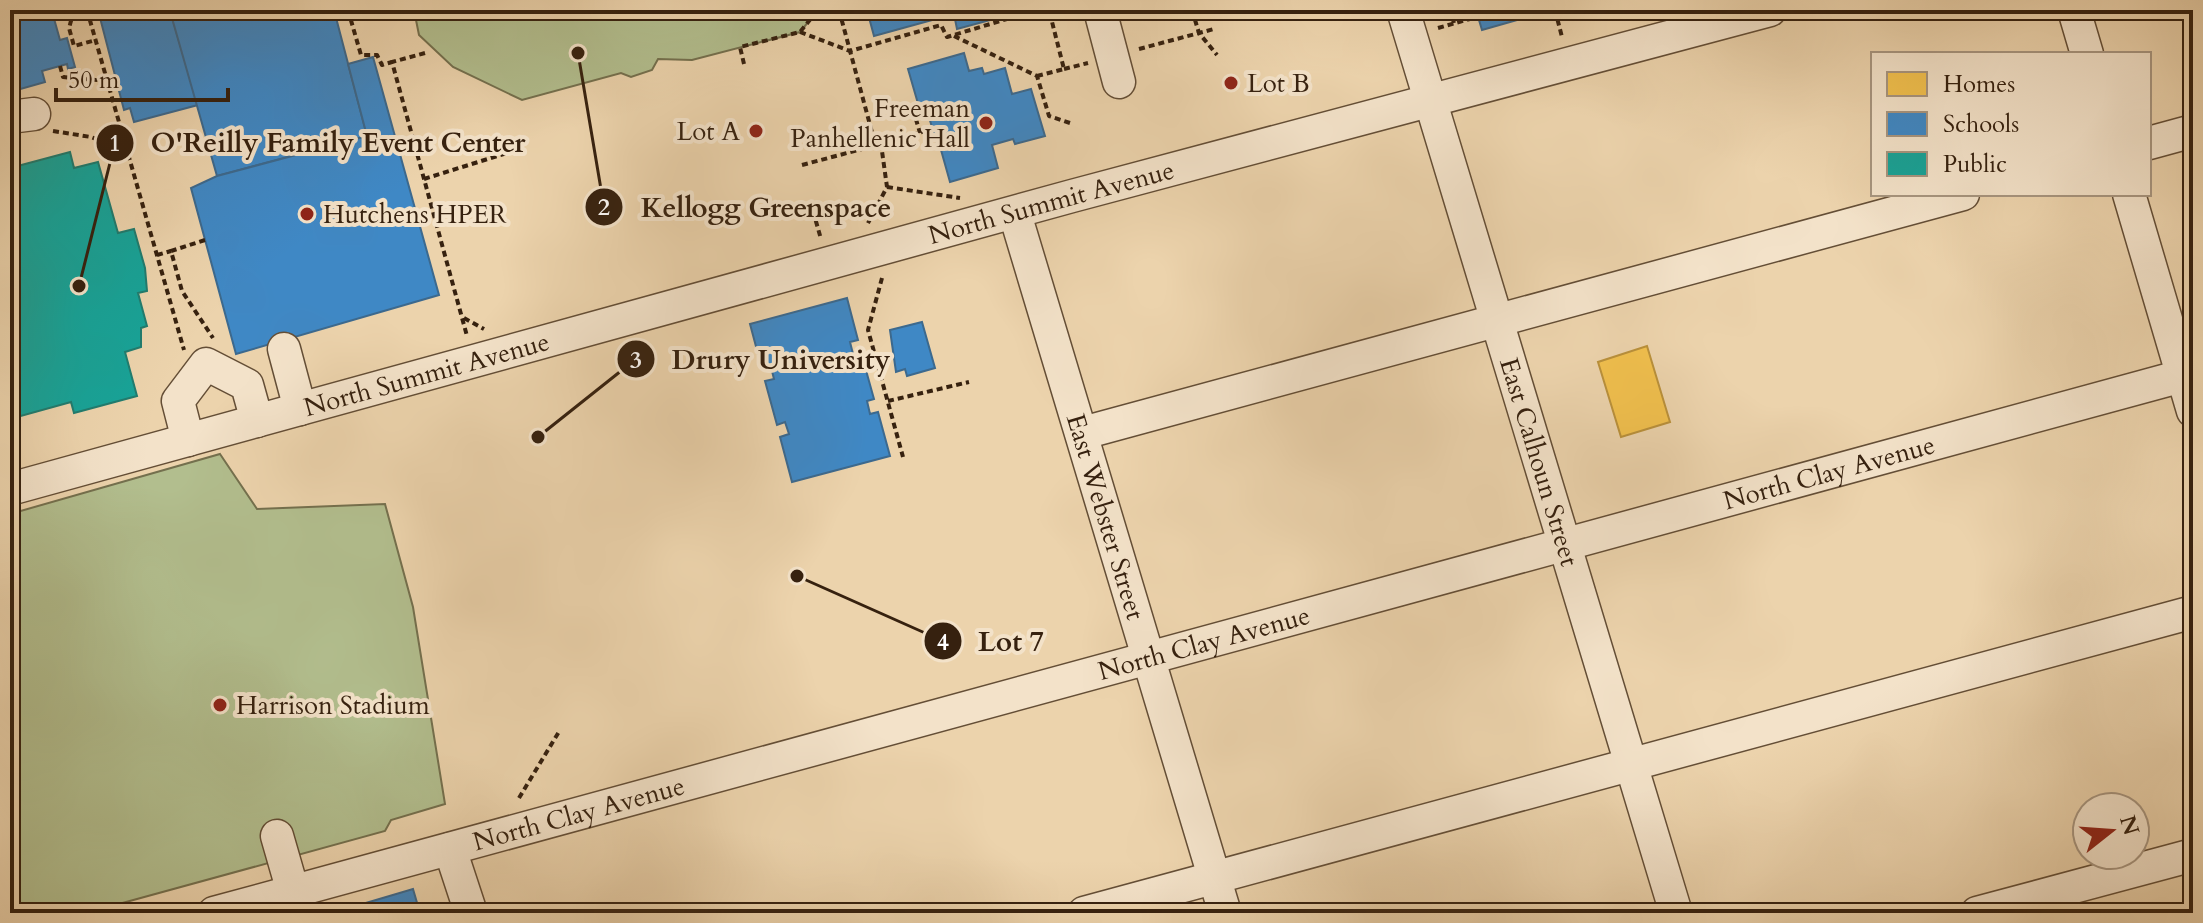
<svg xmlns="http://www.w3.org/2000/svg" width="2203" height="923" font-family="Cardo,serif">
<style>
.green{fill:#b2be8e;stroke:#74704e;stroke-width:2}
.homes{fill:#f2c14e;stroke:#ba913b;stroke-width:2}
.schools{fill:#3f88c5;stroke:#3c698e;stroke-width:2}
.public{fill:#17a398;stroke:#207c6f;stroke-width:2}
.lines{fill:none;stroke-linecap:round;stroke-linejoin:round}
.minor-casing{stroke:#644e36;stroke-width:35}
.path{stroke:#36210f;stroke-width:4;stroke-dasharray:6 4;stroke-linecap:butt}
.minor{stroke:#f3e2c9;stroke-width:32}
.poi-dot{fill:#8f2418;stroke:#f3e2c9;stroke-width:3}
.labels{text-anchor:middle;stroke-width:8;stroke-linejoin:round;paint-order:stroke}
.poi-label{font-size:26px;fill:#36210f;stroke:#f3e2c9;text-anchor:start}
.street-label{font-size:26px;fill:#36210f;stroke:#f3e2c9}
.leader{fill:none;stroke:#36210f;stroke-width:3}
.callout-dot{fill:#36210f;stroke:#f3e2c9;stroke-width:3}
.mark-label{font-size:24px;text-anchor:middle;font-weight:bold;fill:#fff}
.callout-label{font-size:28px;text-anchor:middle;font-weight:bold;fill:#36210f;stroke:#f3e2c9;stroke-width:8;stroke-linejoin:round;paint-order:stroke}
</style>
<rect width="100%" height="100%" fill="#ecd3ac"/>
<filter id="stains"><feTurbulence type="fractalNoise" baseFrequency=".0025" numOctaves="4"/><feColorMatrix values="0 0 0 0 .2 0 0 0 0 .09 0 0 0 0 .02 0 0 0 .5 -.17"/></filter>
<radialGradient id="worn" r=".72"><stop offset=".6" stop-color="#630" stop-opacity="0"/><stop offset="1" stop-color="#630" stop-opacity=".3"/></radialGradient>
<g class="green">
<path d="M 414,10 L 818,10 L 800,32 L 692,60 L 658,59 L 652,70 L 631,77 L 621,73 L 522,100 L 453,67 L 419,35 Z"/>
<path d="M 220,454 L 257,509 L 385,504 L 413,607 L 445,804 L 391,820 L 385,831 L 86,913 L 10,913 L 10,514 Z"/>
</g>
<path class="homes" d="M 1647,346 L 1670,422 L 1621,437 L 1598,362 Z"/>
<g class="schools">
<path d="M 33,10 L 48,10 L 53,15 L 60,40 L 67,38 L 75,67 L 68,69 L 67,64 L 42,71 L 45,82 L 10,92 L 10,17 L 28,12 L 30,16 L 34,15 Z"/>
<path d="M 98,10 L 174,10 L 170,11 L 198,105 L 134,122 L 130,108 L 124,110 Z"/>
<path d="M 334,10 L 367,136 L 217,176 L 170,11 Z"/>
<path d="M 867,10 L 1027,10 L 957,29 L 954,14 L 874,36 Z"/>
<path d="M 1476,10 L 1522,10 L 1524,18 L 1482,30 Z"/>
<path d="M 964,53 L 969,71 L 982,68 L 984,74 L 1005,68 L 1012,94 L 1031,89 L 1045,136 L 1015,144 L 1013,139 L 992,145 L 998,168 L 950,182 L 941,150 L 947,148 L 944,139 L 936,141 L 929,117 L 938,115 L 934,103 L 919,107 L 908,69 Z"/>
<path d="M 373,57 L 439,295 L 236,354 L 191,188 L 217,176 L 367,136 L 348,64 Z"/>
<path d="M 847,298 L 858,340 L 850,342 L 854,358 L 862,356 L 874,399 L 867,401 L 870,414 L 878,412 L 890,456 L 792,482 L 780,437 L 789,434 L 785,422 L 777,425 L 765,381 L 774,379 L 771,367 L 762,369 L 750,324 Z"/>
<path d="M 922,322 L 935,368 L 907,376 L 905,369 L 896,372 L 890,330 Z"/>
<path d="M 413,889 L 420,913 L 332,913 Z"/>
</g>
<path class="public" d="M 70,152 L 74,168 L 98,162 L 118,233 L 134,229 L 145,268 L 147,291 L 138,293 L 147,326 L 141,328 L 141,347 L 125,352 L 137,396 L 74,413 L 71,402 L 10,419 L 10,168 Z"/>
<g class="lines">
<g class="minor-casing">
<g id="minor">
<path d="M 1100,10 L 1119,82"/>
<path id="s1" d="M 1403,10 L 1676,913"/>
<path d="M 2074,10 L 2087,54"/>
<path d="M 10,117 L 34,114"/>
<path d="M 2149,143 L 2193,131"/>
<path d="M 2129,194 L 2193,411"/>
<path id="s2" d="M 1015,214 L 1225,913"/>
<path d="M 284,349 L 300,409"/>
<path d="M 1083,433 L 1963,194"/>
<path d="M 188,440 L 178,401 L 206,364 L 247,385 L 257,421"/>
<path id="s3" d="M 10,489 L 1072,196 L 1770,10"/>
<path d="M 277,836 L 298,909"/>
<path d="M 450,849 L 471,913"/>
<path id="s4" d="M 214,913 L 2193,373"/>
<path d="M 1084,913 L 2193,612"/>
<path d="M 1977,913 L 2193,855"/>
</g>
</g>
<g class="path">
<path d="M 74,10 L 69,28 L 74,46 L 96,40"/>
<path d="M 87,10 L 184,350"/>
<path d="M 348,10 L 361,55 L 377,55 L 382,65 L 392,62"/>
<path d="M 839,10 L 873,136 L 879,133 L 881,144 L 932,129"/>
<path d="M 1192,10 L 1199,33 L 1217,55"/>
<path d="M 1450,10 L 1454,23"/>
<path d="M 1555,10 L 1562,37"/>
<path d="M 1555,13 L 1565,10"/>
<path d="M 1438,28 L 1477,17"/>
<path d="M 800,32 L 850,51 L 941,25 L 947,37 L 1037,10"/>
<path d="M 954,36 L 1037,76 L 1049,116 L 1073,124"/>
<path d="M 1139,49 L 1214,29"/>
<path d="M 425,53 L 392,62 L 467,336"/>
<path d="M 744,64 L 740,47 L 800,32 L 818,10"/>
<path d="M 60,66 L 63,77 L 107,81"/>
<path d="M 1064,69 L 1088,63"/>
<path d="M 1037,76 L 1064,69 L 1049,10"/>
<path d="M 913,109 L 920,133"/>
<path d="M 53,131 L 91,137 L 127,150"/>
<path d="M 802,165 L 881,144 L 887,187 L 867,225"/>
<path d="M 424,179 L 510,152"/>
<path d="M 887,187 L 960,198"/>
<path d="M 813,211 L 821,239"/>
<path d="M 205,240 L 171,251 L 182,291 L 213,338"/>
<path d="M 157,255 L 171,251"/>
<path d="M 882,278 L 868,330 L 903,457"/>
<path d="M 464,318 L 484,329"/>
<path d="M 888,401 L 969,382"/>
<path d="M 519,798 L 560,730"/>
</g>
<use href="#minor" class="minor"/>
</g>
<g class="poi-dot">
<circle cx="1231" cy="83" r="8"/>
<circle cx="986" cy="123" r="8"/>
<circle cx="756" cy="131" r="8"/>
<circle cx="307" cy="214" r="8"/>
<circle cx="220" cy="705" r="8"/>
</g>
<g class="labels">
<g class="poi-label">
<text x="1247" y="92">Lot B</text>
<text x="970" y="117" text-anchor="end">Freeman<tspan x="970" dy="30">Panhellenic Hall</tspan></text>
<text x="740" y="140" text-anchor="end">Lot A</text>
<text x="323" y="223">Hutchens HPER</text>
<text x="236" y="714">Harrison Stadium</text>
</g>
<g class="street-label">
<text dy="9" stroke="none"><textPath href="#s3" startOffset="1080">North Summit Avenue</textPath></text>
<text dy="9" stroke="none"><textPath href="#s3" startOffset="432">North Summit Avenue</textPath></text>
<text dy="9" stroke="none"><textPath href="#s1" startOffset="472">East Calhoun Street</textPath></text>
<text dy="9" stroke="none"><textPath href="#s4" startOffset="1674">North Clay Avenue</textPath></text>
<text dy="9" stroke="none"><textPath href="#s2" startOffset="316">East Webster Street</textPath></text>
<text dy="9" stroke="none"><textPath href="#s4" startOffset="1026">North Clay Avenue</textPath></text>
<text dy="9" stroke="none"><textPath href="#s4" startOffset="378">North Clay Avenue</textPath></text>
</g>
</g>
<path class="leader" d="M79 286L115 143M578 53L604 207M538 437L636 359M797 576L943 641"/>
<g class="callout-dot">
<circle cx="79" cy="286" r="8"/>
<circle cx="578" cy="53" r="8"/>
<circle cx="538" cy="437" r="8"/>
<circle cx="797" cy="576" r="8"/>
<circle cx="115" cy="143" r="20"/>
<circle cx="604" cy="207" r="20"/>
<circle cx="636" cy="359" r="20"/>
<circle cx="943" cy="641" r="20"/>
</g>
<g class="mark-label">
<text x="115" y="151">1</text>
<text x="604" y="215">2</text>
<text x="636" y="368">3</text>
<text x="943" y="650">4</text>
</g>
<g class="callout-label">
<text x="338" y="152">O'Reilly Family Event Center</text>
<text x="766" y="217">Kellogg Greenspace</text>
<text x="781" y="369">Drury University</text>
<text x="1011" y="651">Lot 7</text>
</g>
<rect width="2203" height="923" fill="none" stroke="#ecd3ac" stroke-width="40"/>
<rect x="12" y="12" width="2179" height="899" fill="none" stroke="#36210f" stroke-width="4"/>
<rect x="20" y="20" width="2163" height="883" fill="none" stroke="#36210f" stroke-width="2"/>
<rect x="1871" y="52" width="280" height="144" fill="#f3e2c9" stroke="#a7957f" stroke-width="2"/>
<rect x="1887" y="72" width="40" height="24" fill="#f2c14e" stroke="#a7957f" stroke-width="2"/>
<text x="1943" y="92" font-size="24" fill="#36210f">Homes</text>
<rect x="1887" y="112" width="40" height="24" fill="#3f88c5" stroke="#a7957f" stroke-width="2"/>
<text x="1943" y="132" font-size="24" fill="#36210f">Schools</text>
<rect x="1887" y="152" width="40" height="24" fill="#17a398" stroke="#a7957f" stroke-width="2"/>
<text x="1943" y="172" font-size="24" fill="#36210f">Public</text>
<g transform="translate(2111 831) rotate(73)"><circle r="38" fill="#f3e2c9" stroke="#a7957f" stroke-width="2"/>
<path d="M0-6L14 30L0 20L-14 30Z" fill="#8f2418"/>
<text y="-12" font-size="22" font-weight="bold" text-anchor="middle" fill="#36210f">N</text>
</g>
<path d="M56 88v12h172v-12" fill="none" stroke="#36210f" stroke-width="4"/>
<text x="68" y="88" font-size="24" fill="#36210f" stroke="#f3e2c9" stroke-width="6" paint-order="stroke">50 m</text>
<rect width="100%" height="100%" filter="url(#stains)"/>
<rect width="100%" height="100%" fill="url(#worn)"/>
</svg>
